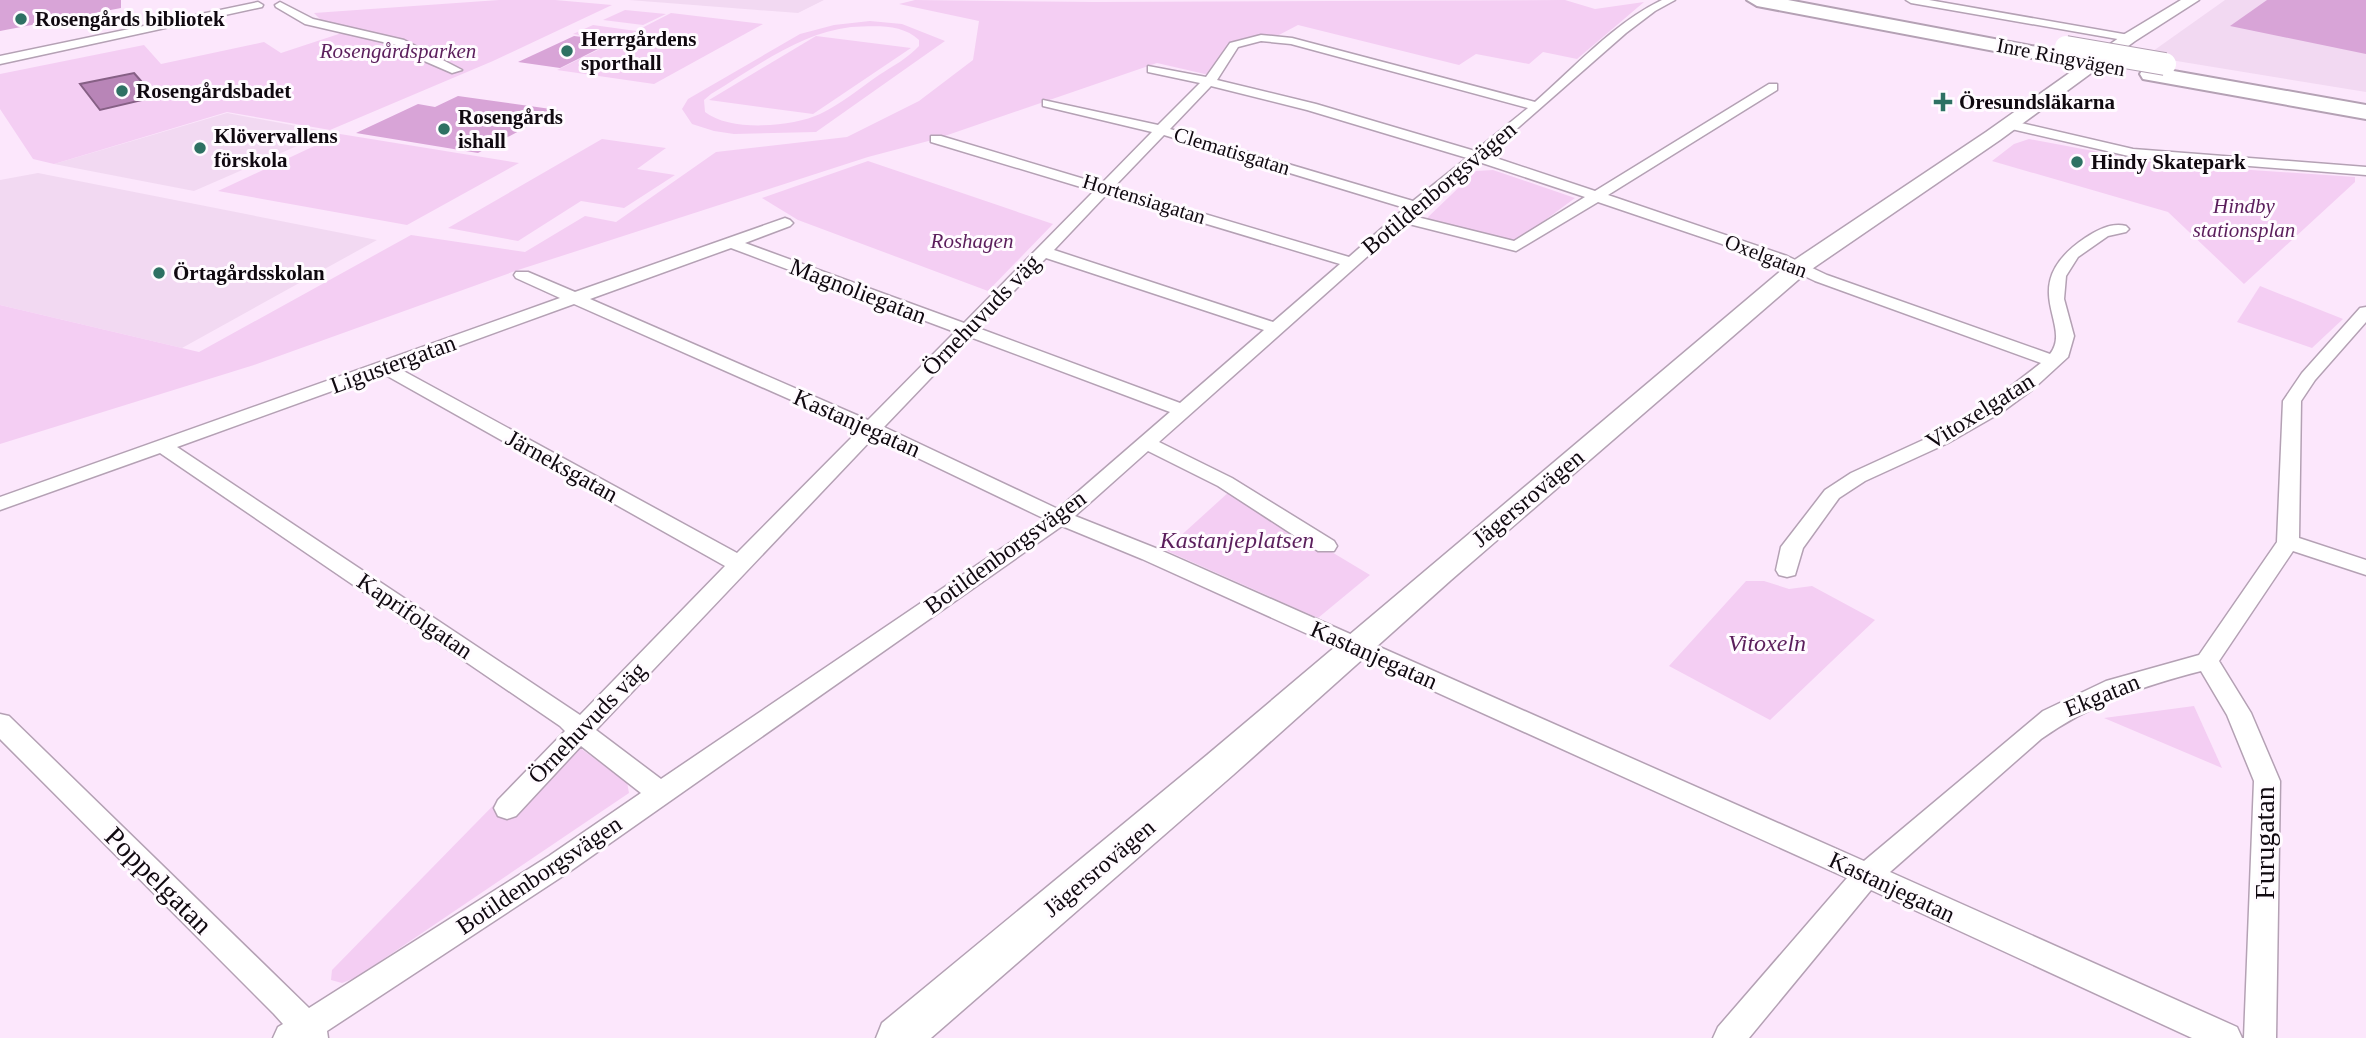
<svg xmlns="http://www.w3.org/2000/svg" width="2366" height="1038" font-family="Georgia,serif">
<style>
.built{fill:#f2d9f2}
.green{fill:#f4cef3;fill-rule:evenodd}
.water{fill:#b885b7;stroke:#866085;stroke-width:2}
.building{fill:#d8a4d7}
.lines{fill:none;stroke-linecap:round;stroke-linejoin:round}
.street-casing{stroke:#b4a1b4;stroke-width:3}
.secondary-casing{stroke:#b4a1b4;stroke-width:3}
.highway-casing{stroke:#b4a1b4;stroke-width:4}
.street{fill:#fff;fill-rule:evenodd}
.secondary{fill:#fff;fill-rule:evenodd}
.highway{fill:#fff;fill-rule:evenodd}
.highway-bridge-casing{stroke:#b4a1b4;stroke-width:24;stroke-linecap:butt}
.highway-bridge{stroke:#fff;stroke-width:22}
.poi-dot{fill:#2e7163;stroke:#fffbff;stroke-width:2.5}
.labels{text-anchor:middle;stroke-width:6;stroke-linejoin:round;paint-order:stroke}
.far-poi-label{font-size:21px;font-weight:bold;fill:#100910;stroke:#fffbff;text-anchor:start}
.far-park-label{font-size:21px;font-style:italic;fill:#5b1e5c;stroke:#fffbff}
.far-street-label{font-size:21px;fill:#100910;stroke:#fffbff}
.street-label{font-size:24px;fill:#100910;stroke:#fffbff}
.park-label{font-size:24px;font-style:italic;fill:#5b1e5c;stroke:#fffbff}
.near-street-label{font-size:28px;fill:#100910;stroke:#fffbff}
</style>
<rect width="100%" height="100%" fill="#fce7fc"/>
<g class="built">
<path d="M 629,0 L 824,0 L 798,13 Z"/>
<path d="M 2225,0 L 2366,0 L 2366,92 L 2146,56 Z"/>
<path d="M 227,113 L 329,132 L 194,191 L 54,164 Z"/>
<path d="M 38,173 L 377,240 L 182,348 L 0,305 L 0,180 Z"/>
</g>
<g class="green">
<path d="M 499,0 L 555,0 L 612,5 L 493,61 L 330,130 L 227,112 L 54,164 L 33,159 L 0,109 L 0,74 L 144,45 L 161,64 L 264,42 L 281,53 L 357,28 L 323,22 L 314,13 Z"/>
<path d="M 915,0 L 1094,2 L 1565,0 L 1595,9 L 1644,2 L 1577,59 L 1543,52 L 1529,64 L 1476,54 L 1459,65 L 1298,25 L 1277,36 L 1236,40 L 1225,48 L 1209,75 L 1157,63 L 936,139 L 868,157 L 518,270 L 254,365 L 0,444 L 0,305 L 199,352 L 411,235 L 525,252 L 585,216 L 616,222 L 716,152 L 847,137 L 919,101 L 973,60 L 979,21 L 899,4 Z"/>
<path d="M 625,10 L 666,14 L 643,25 L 603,20 Z"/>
<path d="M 671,13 L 763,24 L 654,84 L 557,70 L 616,41 L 573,34 L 593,25 L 636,31 Z"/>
<path d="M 870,21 L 902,24 L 945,41 L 816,132 L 734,134 L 714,131 L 692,124 L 682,109 L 688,99 L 800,34 L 834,25 ZM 851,27 C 873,26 902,23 919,40 L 919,46 C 908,58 893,66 879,75 C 860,88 841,104 820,114 C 792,127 730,132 705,112 L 704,100 L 711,94 C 755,68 799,33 851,27 Z"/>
<path d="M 816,36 L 911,48 L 813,114 L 709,100 Z"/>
<path d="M 340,134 L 519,163 L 407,225 L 218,191 Z"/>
<path d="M 602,139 L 666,148 L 637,169 L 675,175 L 624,208 L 581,201 L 518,241 L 448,228 Z"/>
<path d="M 2029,139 L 2163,164 L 2355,177 L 2355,182 L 2244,284 L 2168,212 L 1992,161 L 2014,144 Z"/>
<path d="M 868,161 L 1053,224 L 988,291 L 798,220 L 762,198 Z"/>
<path d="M 1493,170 L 1575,198 L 1517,241 L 1506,242 L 1426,219 L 1476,171 Z"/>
<path d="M 2260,286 L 2343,319 L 2312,348 L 2237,322 Z"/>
<path d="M 1230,491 L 1370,575 L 1318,618 L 1165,550 Z"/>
<path d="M 1746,581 L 1764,581 L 1789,589 L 1812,586 L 1875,620 L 1770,720 L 1669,666 Z"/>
<path d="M 2194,706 L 2222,768 L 2104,718 Z"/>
<path d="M 562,735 L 627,782 L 629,793 L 357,977 L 342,983 L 331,980 L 332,970 Z"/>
</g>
<path class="water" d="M 134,73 L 155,97 L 100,110 L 80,84 Z"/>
<g class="building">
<path d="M 0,0 L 121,0 L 121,8 L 0,31 Z"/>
<path d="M 2267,0 L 2366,0 L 2366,54 L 2230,26 Z"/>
<path d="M 574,36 L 614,41 L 560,68 L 518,62 Z"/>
<path d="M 458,96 L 558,110 L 478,153 L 356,133 L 418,104 L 435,107 Z"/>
</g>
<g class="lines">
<g class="street-casing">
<g id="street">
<path d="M 1662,0 L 1675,0 L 1655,11 L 1626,33 L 1487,155 L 1595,191 L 1769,84 L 1777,84 L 1777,90 L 1608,195 L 1787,256 L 1827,275 L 2050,354 C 2074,324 2014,286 2085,238 C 2097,230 2112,222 2126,226 L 2129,229 L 2126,232 L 2108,236 L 2078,257 L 2066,276 L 2064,299 L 2074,336 L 2068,357 L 2032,390 L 2002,412 L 1948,443 L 1865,481 L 1839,498 L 1803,548 L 1795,575 L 1787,577 L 1779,575 L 1776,570 L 1781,547 L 1825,490 L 1851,473 L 1934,435 L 1988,404 L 2041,363 L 1815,281 L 1775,262 L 1598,202 L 1516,251 L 1405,223 L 1159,442 L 1232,478 L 1334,541 L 1337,546 L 1334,551 L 1318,551 L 1218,486 L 1148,451 L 1075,516 L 1158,549 L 1864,861 L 2043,711 L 2106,681 L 2199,655 L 2277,542 L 2283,401 L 2302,373 L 2360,308 L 2366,307 L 2366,322 L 2315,380 L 2301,401 L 2299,538 L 2366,560 L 2366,575 L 2293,551 L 2219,661 L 2251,713 L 2280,781 L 2276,1038 L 2244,1038 L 2254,781 L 2227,715 L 2201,671 C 2143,686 2090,704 2041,739 L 1890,872 L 2237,1027 L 2242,1038 L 2192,1038 L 1871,890 L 1749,1038 L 1713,1038 L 1718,1027 L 1847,878 L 1142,559 L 1062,526 L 569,872 L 327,1031 L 328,1038 L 273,1038 L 278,1027 L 283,1024 L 274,1014 L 0,739 L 0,714 L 9,716 L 309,1008 L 549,856 L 641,793 L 581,746 L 516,816 L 507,819 L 498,816 L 494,808 L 498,800 L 565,731 L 560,726 L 160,453 L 0,510 L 0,497 L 560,298 L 516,278 L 514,275 L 516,272 L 528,272 L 575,292 L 785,218 L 790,220 L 793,223 L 790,226 L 745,243 L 964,323 L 1094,191 L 931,142 L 931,136 L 941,136 L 1101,184 L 1152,132 L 1043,106 L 1043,100 L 1158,125 L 1200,83 L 1148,72 L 1148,66 L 1206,77 L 1230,43 L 1261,35 L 1292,38 L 1535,102 C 1574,68 1614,23 1662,0 ZM 1261,41 L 1291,44 L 1528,108 L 1475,151 L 1316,104 L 1217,80 L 1238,47 ZM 1211,86 L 1307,110 L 1467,158 L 1413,201 L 1170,129 ZM 1164,135 L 1405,208 L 1349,257 L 1114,187 ZM 1479,162 L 1585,197 L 1514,241 L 1413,216 ZM 1107,194 L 1340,264 L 1273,322 L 1054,250 ZM 731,248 L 955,332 L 868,420 L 590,299 ZM 1046,258 L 1264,330 L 1180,403 L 978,328 ZM 574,304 L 859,430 L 737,553 L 398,368 ZM 970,337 L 1170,412 L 1058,509 L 884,427 ZM 382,373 L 725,566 L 580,715 L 177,447 ZM 874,437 L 1045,519 L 661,779 L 596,730 Z"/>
<path d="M 1906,0 L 1929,0 L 2129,35 L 2135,38 L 2129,41 L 1911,3 Z"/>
<path d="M 258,2 L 263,5 L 262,7 L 0,64 L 0,56 Z"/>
<path d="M 280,2 L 313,19 L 404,40 L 462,70 L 452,73 L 422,60 L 396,45 L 305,24 L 276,7 L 275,5 Z"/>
<path d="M 2008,120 L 2133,149 L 2366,167 L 2366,175 L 2133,157 L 2003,127 L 2001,124 Z"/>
</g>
</g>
<g class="secondary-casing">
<path id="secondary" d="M 2181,0 L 2199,0 L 2135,41 L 2000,140 L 1806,273 L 1451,580 L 1233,775 L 931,1038 L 876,1038 L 882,1023 L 1207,755 L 1790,263 L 1986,132 L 2123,35 Z"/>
</g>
<g class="highway-casing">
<g id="highway">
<path d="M 1747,0 L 1788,0 L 2058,51 L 2066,52 L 2069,57 L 2066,62 L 2058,63 L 1757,6 Z"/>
<path d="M 2151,67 L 2366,105 L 2366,119 L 2143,79 L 2140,74 L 2143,69 Z"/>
</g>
</g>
<use href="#street" class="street"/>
<use href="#secondary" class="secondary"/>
<use href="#highway" class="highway"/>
<g class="highway-bridge-casing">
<path id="highway-bridge" d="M 2066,47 L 2165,64"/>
</g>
<use href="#highway-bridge" class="highway-bridge"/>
</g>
<g class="poi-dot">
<circle cx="21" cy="19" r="7"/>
<circle cx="567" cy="51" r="7"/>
<circle cx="122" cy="91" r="7"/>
<path d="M1939.5 91.5h7v7h7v7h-7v7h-7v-7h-7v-7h7z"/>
<circle cx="444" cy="129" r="7"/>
<circle cx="200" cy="148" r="7"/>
<circle cx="2077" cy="162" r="7"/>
<circle cx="159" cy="273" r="7"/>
</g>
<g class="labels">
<g class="far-poi-label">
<text x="35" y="26">Rosengårds bibliotek</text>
<text x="581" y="46">Herrgårdens<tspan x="581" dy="24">sporthall</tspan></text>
<text x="136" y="98">Rosengårdsbadet</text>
<text x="1959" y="109">Öresundsläkarna</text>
<text x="458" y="124">Rosengårds<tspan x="458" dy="24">ishall</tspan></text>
<text x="214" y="143">Klövervallens<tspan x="214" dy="24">förskola</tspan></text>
<text x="2091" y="169">Hindy Skatepark</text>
<text x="173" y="280">Örtagårdsskolan</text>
</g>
<g class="far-park-label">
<text x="398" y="58">Rosengårdsparken</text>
<text x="2244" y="213">Hindby<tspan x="2244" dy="24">stationsplan</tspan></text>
<text x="972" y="248">Roshagen</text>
</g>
<g class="far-street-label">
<text transform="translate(2061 57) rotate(11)" y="7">Inre Ringvägen</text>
<text transform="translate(1232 151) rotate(17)" y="7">Clematisgatan</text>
<text transform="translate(1144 199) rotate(17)" y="7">Hortensiagatan</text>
<text transform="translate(1766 256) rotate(21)" y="7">Oxelgatan</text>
</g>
<g class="street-label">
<text transform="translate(1439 188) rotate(-40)" y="8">Botildenborgsvägen</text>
<text transform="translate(858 291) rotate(21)" y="8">Magnoliegatan</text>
<text transform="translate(981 315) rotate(-46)" y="8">Örnehuvuds väg</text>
<text transform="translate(393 364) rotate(-20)" y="8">Ligustergatan</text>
<text transform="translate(1980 411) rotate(-32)" y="8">Vitoxelgatan</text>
<text transform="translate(857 423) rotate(24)" y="8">Kastanjegatan</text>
<text transform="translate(562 466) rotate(29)" y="8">Järneksgatan</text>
<text transform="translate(1528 498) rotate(-40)" y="8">Jägersrovägen</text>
<text transform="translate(1005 552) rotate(-36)" y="8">Botildenborgsvägen</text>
<text transform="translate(415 616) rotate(34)" y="8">Kaprifolgatan</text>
<text transform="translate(1374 655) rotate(24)" y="8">Kastanjegatan</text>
<text transform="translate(2102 695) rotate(-22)" y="8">Ekgatan</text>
<text transform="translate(587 723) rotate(-46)" y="8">Örnehuvuds väg</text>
<text transform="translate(1099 868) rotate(-40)" y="8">Jägersrovägen</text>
<text transform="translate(539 875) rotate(-34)" y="8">Botildenborgsvägen</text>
<text transform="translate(1892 887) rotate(25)" y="8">Kastanjegatan</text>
</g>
<g class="park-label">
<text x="1237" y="548">Kastanjeplatsen</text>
<text x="1767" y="651">Vitoxeln</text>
</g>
<g class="near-street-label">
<text transform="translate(2264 843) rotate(-90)" y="10">Furugatan</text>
<text transform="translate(159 880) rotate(45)" y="10">Poppelgatan</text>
</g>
</g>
</svg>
